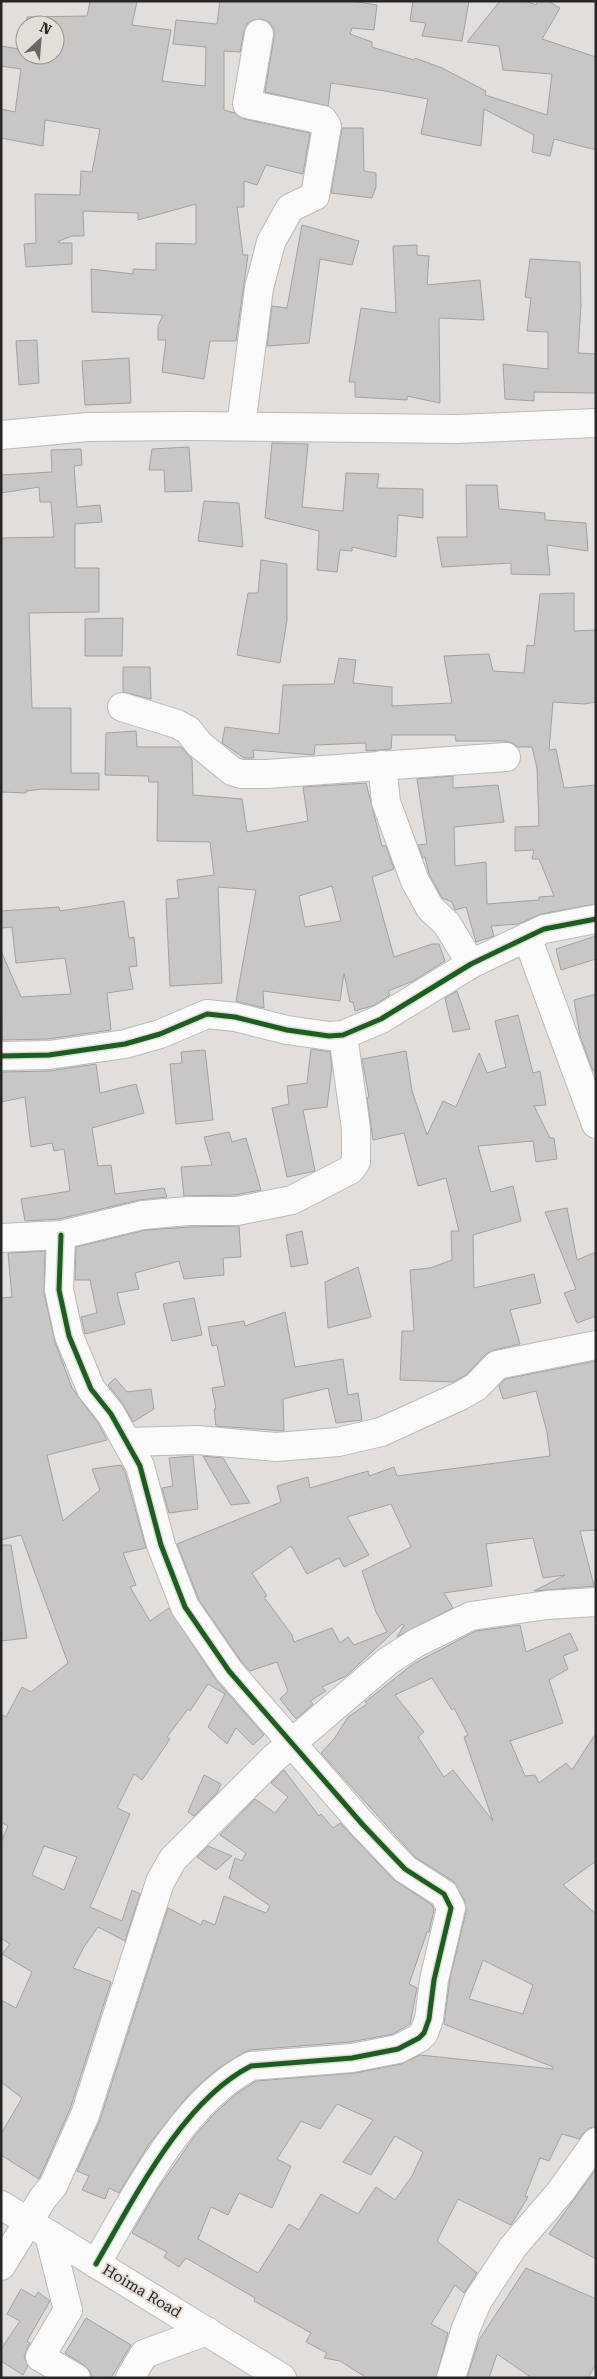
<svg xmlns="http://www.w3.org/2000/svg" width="597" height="2379" font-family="'Roboto Serif',serif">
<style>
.building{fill:#c9c6c6;stroke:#a3a2a1;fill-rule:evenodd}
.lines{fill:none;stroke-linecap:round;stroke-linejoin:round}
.minor-casing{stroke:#bcbab7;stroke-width:30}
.major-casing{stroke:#bcbab7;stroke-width:30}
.minor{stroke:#fafafa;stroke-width:28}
.major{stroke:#fafafa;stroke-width:28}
.cycleway-casing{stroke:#e4ded8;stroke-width:8}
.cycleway{stroke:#1b5e20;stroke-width:5}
.labels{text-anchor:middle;stroke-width:4;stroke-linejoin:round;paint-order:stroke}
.street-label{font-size:15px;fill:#282624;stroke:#e4ded8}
</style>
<rect width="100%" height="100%" fill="#e1dedb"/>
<g class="building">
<path d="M 90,1 L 137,1 L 132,25 L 171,30 L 162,81 L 205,86 L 206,47 L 173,44 L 176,20 L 217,24 L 220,1 L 352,1 L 377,5 L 374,30 L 352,28 L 350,34 L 372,42 L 372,47 L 414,60 L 415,58 L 442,68 L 486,91 L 485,95 L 547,115 L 552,74 L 503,70 L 499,46 L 467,42 L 500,1 L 525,1 L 536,5 L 538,1 L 548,1 L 560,8 L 542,39 L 596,57 L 596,150 L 554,139 L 550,156 L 532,152 L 534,135 L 484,109 L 481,146 L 421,134 L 428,99 L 385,91 L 331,83 L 328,106 L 265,92 L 274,37 L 274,29 L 269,22 L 262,19 L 253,20 L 247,24 L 244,31 L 240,52 L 224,51 L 224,110 L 235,113 L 244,119 L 310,133 L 303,174 L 266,165 L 257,185 L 244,181 L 244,207 L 237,207 L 243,255 L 248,255 L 236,341 L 210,341 L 204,379 L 162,372 L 166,340 L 158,340 L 158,326 L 163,315 L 92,312 L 91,269 L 133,274 L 133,269 L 156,270 L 156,243 L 196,244 L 196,204 L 138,220 L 138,213 L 83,211 L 84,236 L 72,236 L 59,241 L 59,243 L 72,243 L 72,264 L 26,267 L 24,244 L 36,243 L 35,194 L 80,195 L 81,171 L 92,172 L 100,129 L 45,120 L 43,146 L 1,138 L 1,109 L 15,112 L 21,69 L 1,66 L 1,46 L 25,50 L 25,55 L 55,55 L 55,25 L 27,25 L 27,17 L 87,16 Z"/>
<path d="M 413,1 L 469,1 L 462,41 L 422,36 L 426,23 L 410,21 Z"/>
<path d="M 342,128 L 363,128 L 364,171 L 376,173 L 376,187 L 372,198 L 331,193 Z"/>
<path d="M 302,225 L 359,241 L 352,265 L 320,259 L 309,343 L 267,346 L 272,306 L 287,308 Z"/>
<path d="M 417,245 L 417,255 L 429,256 L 427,285 L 480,280 L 484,320 L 439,318 L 440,403 L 407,396 L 407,400 L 355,397 L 355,382 L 349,382 L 361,308 L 396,313 L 393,246 Z"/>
<path d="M 530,259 L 580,262 L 581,305 L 578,353 L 596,354 L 596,393 L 534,392 L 534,401 L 505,399 L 503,364 L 548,369 L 548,332 L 527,331 L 531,298 L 525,297 Z"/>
<path d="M 37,340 L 39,383 L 19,385 L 16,341 Z"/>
<path d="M 129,358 L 131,403 L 85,405 L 82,361 Z"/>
<path d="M 272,443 L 308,444 L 302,507 L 343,511 L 346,473 L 379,474 L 377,488 L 423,489 L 423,518 L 398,515 L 396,557 L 352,547 L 352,551 L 340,550 L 337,572 L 317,570 L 319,531 L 265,518 Z"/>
<path d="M 189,447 L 192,491 L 165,492 L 164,470 L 149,470 L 152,449 Z"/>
<path d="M 81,449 L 82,465 L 74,466 L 77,507 L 100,505 L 102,522 L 75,524 L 75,568 L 99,568 L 99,612 L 29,613 L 32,708 L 71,708 L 71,773 L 99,773 L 99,790 L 43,789 L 26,791 L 26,793 L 1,792 L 1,538 L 54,537 L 51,502 L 40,502 L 39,487 L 1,493 L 1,475 L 52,472 L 51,450 Z"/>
<path d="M 466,485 L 497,485 L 499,509 L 545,513 L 545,520 L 586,523 L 588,551 L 547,545 L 550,575 L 511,574 L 511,563 L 442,567 L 437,537 L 467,537 Z"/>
<path d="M 204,501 L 239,503 L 243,547 L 198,541 Z"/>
<path d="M 261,560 L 287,564 L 287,620 L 280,663 L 237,655 L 248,593 L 258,593 Z"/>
<path d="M 574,593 L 574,631 L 596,630 L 596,702 L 584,704 L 553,702 L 549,750 L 556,749 L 564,788 L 596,785 L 596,904 L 541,914 L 518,924 L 491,926 L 494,936 L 476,942 L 466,907 L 455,910 L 452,902 L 442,898 L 429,874 L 425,857 L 423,858 L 418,845 L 427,844 L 417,779 L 453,776 L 453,788 L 498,785 L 504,822 L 454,827 L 455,866 L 486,862 L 487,904 L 539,900 L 539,897 L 554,896 L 539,859 L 532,859 L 534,850 L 515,851 L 515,827 L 539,826 L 537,768 L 532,747 L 518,747 L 512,743 L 505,741 L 456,741 L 455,735 L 392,735 L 391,749 L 366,751 L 366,743 L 315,745 L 314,755 L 253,750 L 254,758 L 244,758 L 222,743 L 225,727 L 279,734 L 283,685 L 334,684 L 339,658 L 356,660 L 353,683 L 392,687 L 392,706 L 452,703 L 444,656 L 489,654 L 493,671 L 524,673 L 527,645 L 534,646 L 540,594 Z"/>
<path d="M 123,618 L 122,656 L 85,656 L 85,619 Z"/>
<path d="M 123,667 L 150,667 L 151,699 L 123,692 Z"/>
<path d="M 136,731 L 137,747 L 181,747 L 192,759 L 193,795 L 242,799 L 247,832 L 308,821 L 303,787 L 366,783 L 382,846 L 386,846 L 394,869 L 372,877 L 394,957 L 432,944 L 439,944 L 445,961 L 413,981 L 388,991 L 390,995 L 375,1005 L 355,1011 L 353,1002 L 350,1002 L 344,973 L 340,1001 L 263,991 L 264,1008 L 236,1001 L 256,890 L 218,887 L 222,983 L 170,986 L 166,899 L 179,898 L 177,880 L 214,875 L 210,842 L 157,841 L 158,782 L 149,782 L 148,776 L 105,775 L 106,733 ZM 332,886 L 341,921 L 305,927 L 299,896 Z"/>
<path d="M 124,901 L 129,938 L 134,937 L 137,966 L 129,967 L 133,989 L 107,993 L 111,1030 L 48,1039 L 2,1040 L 1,951 L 21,997 L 71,994 L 65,958 L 16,963 L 12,927 L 1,928 L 1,911 L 59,907 L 60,911 Z"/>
<path d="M 596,936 L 596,959 L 561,970 L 556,949 Z"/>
<path d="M 457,991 L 470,1029 L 453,1032 L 445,998 Z"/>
<path d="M 596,994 L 596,1071 L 593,1071 L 580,1036 L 574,1000 Z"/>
<path d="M 518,1015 L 533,1073 L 540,1071 L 546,1105 L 534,1106 L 550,1138 L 554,1138 L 557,1159 L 536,1162 L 533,1141 L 478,1146 L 491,1192 L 513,1186 L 521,1221 L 473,1235 L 474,1288 L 534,1274 L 541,1303 L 510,1310 L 520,1344 L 494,1350 L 486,1354 L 466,1375 L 453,1382 L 400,1380 L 402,1331 L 414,1331 L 410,1270 L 430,1268 L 452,1260 L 451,1231 L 459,1231 L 446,1178 L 418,1186 L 404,1133 L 373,1140 L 367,1098 L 369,1097 L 362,1059 L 406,1051 L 412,1091 L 427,1135 L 443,1101 L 456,1107 L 479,1053 L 487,1073 L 506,1067 L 495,1021 Z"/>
<path d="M 311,1049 L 330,1052 L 332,1067 L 327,1107 L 303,1110 L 315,1171 L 287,1177 L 272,1108 L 289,1104 L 287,1086 L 307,1083 Z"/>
<path d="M 205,1050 L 213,1120 L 176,1124 L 170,1064 L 182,1063 L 181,1052 Z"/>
<path d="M 96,1064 L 100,1093 L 136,1084 L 144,1113 L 92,1128 L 98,1166 L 111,1165 L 115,1194 L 164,1188 L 167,1197 L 139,1200 L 59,1219 L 25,1221 L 21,1199 L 70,1191 L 64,1149 L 54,1151 L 52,1143 L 31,1147 L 25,1097 L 1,1102 L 1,1072 L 49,1071 Z"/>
<path d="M 229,1132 L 232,1142 L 246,1138 L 261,1190 L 235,1195 L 184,1196 L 181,1167 L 212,1165 L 204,1137 Z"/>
<path d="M 567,1208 L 577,1260 L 596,1252 L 596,1316 L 577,1323 L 564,1293 L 576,1289 L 545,1212 Z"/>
<path d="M 239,1226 L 241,1257 L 223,1258 L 224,1275 L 184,1279 L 179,1261 L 135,1273 L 139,1289 L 117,1293 L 125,1324 L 85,1334 L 81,1317 L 97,1313 L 90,1280 L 75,1280 L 76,1247 L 146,1230 L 189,1227 Z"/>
<path d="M 302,1231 L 308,1264 L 291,1267 L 286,1235 Z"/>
<path d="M 45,1251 L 44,1293 L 55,1342 L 72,1388 L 98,1423 L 107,1440 L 47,1455 L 63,1521 L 100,1490 L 92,1469 L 121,1465 L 125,1472 L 146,1548 L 123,1553 L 136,1585 L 130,1587 L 150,1621 L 169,1608 L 216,1680 L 264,1735 L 253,1745 L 236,1728 L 227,1744 L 208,1727 L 225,1694 L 208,1684 L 190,1711 L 188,1709 L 167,1737 L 170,1739 L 142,1780 L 134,1774 L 117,1808 L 130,1814 L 90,1907 L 122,1921 L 132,1890 L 140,1894 L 125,1941 L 98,1927 L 84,1947 L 73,1968 L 111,1982 L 70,2109 L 39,2179 L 1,2155 L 1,2134 L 22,2098 L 1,2082 L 1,2000 L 16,2008 L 32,1972 L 2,1954 L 10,1944 L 1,1938 L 1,1842 L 8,1826 L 1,1822 L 1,1714 L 6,1717 L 22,1687 L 31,1692 L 68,1663 L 21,1535 L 1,1540 L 1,1298 L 12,1297 L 8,1253 ZM 44,1846 L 77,1857 L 64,1890 L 32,1875 Z"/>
<path d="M 358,1267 L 371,1317 L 328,1328 L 325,1282 Z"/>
<path d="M 194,1298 L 202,1335 L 172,1341 L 163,1304 Z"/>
<path d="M 285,1312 L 295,1367 L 343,1359 L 348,1395 L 358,1393 L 362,1420 L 336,1423 L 328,1388 L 283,1399 L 284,1431 L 216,1426 L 214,1409 L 216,1409 L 212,1388 L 225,1386 L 217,1345 L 212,1346 L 208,1327 L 244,1321 L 245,1326 Z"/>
<path d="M 596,1361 L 596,1530 L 580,1531 L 594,1586 L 534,1591 L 565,1575 L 543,1578 L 533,1538 L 486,1544 L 492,1586 L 444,1593 L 453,1608 L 397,1637 L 404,1625 L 402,1624 L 346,1676 L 322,1687 L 326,1691 L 310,1701 L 313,1704 L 296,1719 L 280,1699 L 288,1691 L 277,1662 L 250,1671 L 241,1661 L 199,1600 L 177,1544 L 281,1502 L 277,1486 L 308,1477 L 310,1488 L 368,1471 L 369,1476 L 394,1467 L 397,1476 L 550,1456 L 547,1432 L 536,1391 L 503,1399 L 499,1386 L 505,1379 ZM 391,1504 L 411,1547 L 362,1571 L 376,1612 L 387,1632 L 354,1645 L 348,1637 L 340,1643 L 332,1628 L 294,1642 L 292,1635 L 264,1597 L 267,1596 L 252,1573 L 291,1546 L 307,1574 L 339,1558 L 344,1567 L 369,1555 L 347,1517 Z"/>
<path d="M 115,1378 L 127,1392 L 151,1389 L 154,1409 L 133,1422 L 123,1404 L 108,1385 Z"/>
<path d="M 193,1456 L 198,1509 L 169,1513 L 162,1488 L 173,1486 L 169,1458 Z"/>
<path d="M 203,1456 L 223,1458 L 250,1503 L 231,1505 Z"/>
<path d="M 1,1545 L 11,1545 L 27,1638 L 1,1641 Z"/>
<path d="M 520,1625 L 526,1652 L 570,1633 L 578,1650 L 563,1656 L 568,1669 L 549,1680 L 563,1723 L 510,1741 L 525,1776 L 535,1775 L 539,1783 L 566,1763 L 572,1770 L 596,1733 L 596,1861 L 563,1885 L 596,1914 L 596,2127 L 589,2128 L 579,2139 L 562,2134 L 549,2161 L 540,2158 L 525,2196 L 528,2197 L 511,2225 L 458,2199 L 437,2241 L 477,2273 L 464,2293 L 455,2285 L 431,2324 L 448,2333 L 436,2378 L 367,2378 L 340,2361 L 324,2358 L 327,2353 L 306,2342 L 311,2333 L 254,2301 L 255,2298 L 186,2258 L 179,2267 L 164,2257 L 167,2252 L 132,2233 L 157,2190 L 194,2137 L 214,2114 L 236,2094 L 256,2081 L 355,2073 L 401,2064 L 420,2055 L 553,2069 L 553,2067 L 444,2024 L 450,1978 L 466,1912 L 465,1901 L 453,1881 L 415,1857 L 321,1753 L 334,1739 L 348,1717 L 367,1704 L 365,1702 L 413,1664 L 476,1631 ZM 432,1678 L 452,1710 L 454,1708 L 468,1735 L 464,1737 L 493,1821 L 453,1770 L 444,1777 L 418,1737 L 424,1732 L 395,1695 ZM 483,1960 L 533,1985 L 523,2014 L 469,1999 ZM 337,2104 L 373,2120 L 343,2162 L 371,2175 L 395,2136 L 423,2152 L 412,2176 L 395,2200 L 376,2187 L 358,2214 L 321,2194 L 299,2230 L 289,2224 L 258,2273 L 198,2239 L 211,2207 L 228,2215 L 239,2193 L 272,2208 L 291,2166 L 277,2159 L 301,2121 L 320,2129 Z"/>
<path d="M 284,1770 L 319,1816 L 321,1814 L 333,1828 L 340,1823 L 394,1880 L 432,1905 L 434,1910 L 429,1932 L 427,1932 L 409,1984 L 417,1988 L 410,2024 L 393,2034 L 350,2042 L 250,2050 L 243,2053 L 216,2070 L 191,2092 L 149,2144 L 119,2193 L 109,2188 L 105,2199 L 82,2190 L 89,2176 L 77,2171 L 100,2120 L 168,1908 L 201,1925 L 203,1920 L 215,1925 L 224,1896 L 266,1913 L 270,1906 L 229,1878 L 235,1858 L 242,1861 L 246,1853 L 220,1835 L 255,1799 L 275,1813 L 288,1797 L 271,1783 Z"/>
<path d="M 204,1775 L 221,1784 L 217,1793 L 194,1816 L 188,1812 Z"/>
<path d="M 208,1846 L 232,1856 L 216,1870 L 197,1857 Z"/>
<path d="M 596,2169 L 596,2259 L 549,2234 Z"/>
<path d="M 526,2268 L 596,2299 L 596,2364 L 588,2378 L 532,2378 L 497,2354 L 489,2378 L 467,2378 L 479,2340 Z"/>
<path d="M 21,2289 L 35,2297 L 38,2292 L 50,2301 L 27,2341 L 30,2343 L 24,2356 L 28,2366 L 23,2375 L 1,2361 L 1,2349 L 20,2321 L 7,2314 Z"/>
<path d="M 86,2318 L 131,2345 L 111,2378 L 92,2378 L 90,2371 L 84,2365 L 65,2353 Z"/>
</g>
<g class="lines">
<g class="minor-casing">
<g id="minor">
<path d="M 241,426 L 259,288 L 271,242 L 290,208 L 315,196 L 327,126 L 323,120 L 247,104 L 259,34"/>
<path d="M 1,435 L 88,427 L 189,426 L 457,429 L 596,423"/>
<path d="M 122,707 L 177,724 L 188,730 L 199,744 L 232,771 L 241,774 L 267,774 L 506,757"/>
<path d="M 382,765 L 386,802 L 415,881 L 430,908 L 447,924 L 471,964"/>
<path d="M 527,937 L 596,1124"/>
<path d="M 1,1056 L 49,1055 L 125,1044 L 160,1034 L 207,1014 L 235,1017 L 287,1030 L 329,1036 L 343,1035 L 381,1019 L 471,964 L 544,929 L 596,919"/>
<path d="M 61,1235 L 59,1290 L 69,1336 L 91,1389 L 111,1414 L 140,1466 L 161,1545 L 185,1607 L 229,1671 L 363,1825 L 405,1869 L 444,1894 L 451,1908 L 434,1980 L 429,2019 L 424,2033 L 419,2038 L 398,2049 L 352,2058 L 251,2066 C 182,2101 134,2199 96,2264"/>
<path d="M 1,1238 L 61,1235 L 143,1215 L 188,1211 L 237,1211 L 292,1200 L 350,1170 L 356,1162 L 356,1129 L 343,1035"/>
<path d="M 127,1442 L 197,1440 L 276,1447 L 338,1442 L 381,1432 L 460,1396 L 476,1387 L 497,1365 L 596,1345"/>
<path d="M 49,2235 L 68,2310 L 40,2357 L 76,2378"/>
<path d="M 1,2266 L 43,2198 L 53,2186 L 85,2115 L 160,1882 L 173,1859 L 273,1759 L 388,1661 L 416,1643 L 471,1616 L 547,1605 L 596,1602"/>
<path d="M 130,2378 L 144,2354 L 207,2331"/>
<path d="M 451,2378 L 466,2328 L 478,2300 L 513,2247 L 561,2191 L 596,2142"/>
</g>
</g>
<g class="major-casing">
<path id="major" d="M 1,2205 L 282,2378"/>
</g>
<use href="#minor" class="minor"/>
<use href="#major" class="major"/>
<g class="cycleway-casing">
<g id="cycleway">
<path d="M 1,1056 L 49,1055 L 125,1044 L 160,1034 L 207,1014 L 235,1017 L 287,1030 L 329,1036 L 343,1035 L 381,1019 L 471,964 L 544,929 L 596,919"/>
<path d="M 61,1235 L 59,1290 L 69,1336 L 91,1389 L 111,1414 L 140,1466 L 161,1545 L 185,1607 L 229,1671 L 363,1825 L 405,1869 L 444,1894 L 451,1908 L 434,1980 L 429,2019 L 424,2033 L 419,2038 L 398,2049 L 352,2058 L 251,2066 C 182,2101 134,2199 96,2264"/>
</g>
</g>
<use href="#cycleway" class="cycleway"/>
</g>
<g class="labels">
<g class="street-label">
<text transform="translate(142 2291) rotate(31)" y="5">Hoima Road</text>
</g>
</g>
<rect width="597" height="2379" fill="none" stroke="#282624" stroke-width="5"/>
<g transform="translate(40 40) rotate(26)"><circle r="24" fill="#e4ded8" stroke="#999490"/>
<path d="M0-4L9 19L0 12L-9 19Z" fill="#696664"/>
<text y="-8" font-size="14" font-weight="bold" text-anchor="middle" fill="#282624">N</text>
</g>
</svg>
